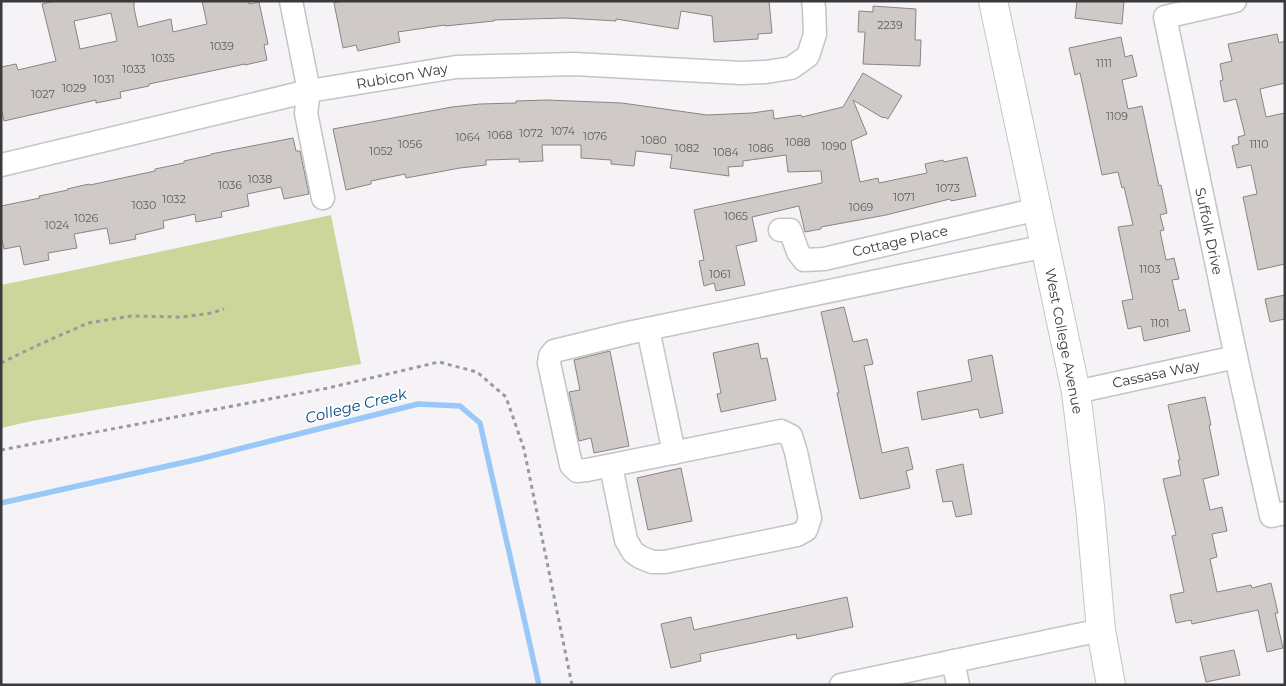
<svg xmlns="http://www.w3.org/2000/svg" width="1286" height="686" font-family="Montserrat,sans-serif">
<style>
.green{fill:#cdd69a}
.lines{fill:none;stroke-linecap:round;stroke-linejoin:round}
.stream{stroke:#99c8f8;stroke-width:5.5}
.building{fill:#cfcac8;stroke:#8a8583;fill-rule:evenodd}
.minor-casing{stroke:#c5c3c7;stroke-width:25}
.major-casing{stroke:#c5c3c7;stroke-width:30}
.path{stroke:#9b999c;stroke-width:3;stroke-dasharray:4 4;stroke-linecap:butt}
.minor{stroke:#fff;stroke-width:22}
.major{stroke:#fff;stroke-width:28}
.labels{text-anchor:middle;stroke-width:4;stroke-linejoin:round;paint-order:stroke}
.number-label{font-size:11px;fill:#5f5d5e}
.street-label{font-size:14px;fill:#3a393b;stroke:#fff}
.water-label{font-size:15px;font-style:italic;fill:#004c84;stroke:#fff}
</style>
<rect width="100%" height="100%" fill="#f6f3f7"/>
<path class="green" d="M 331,215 L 361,364 L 32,421 L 1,428 L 1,285 L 70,271 Z"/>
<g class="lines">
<path class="stream" d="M 1,503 L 199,459 L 418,404 L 460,406 L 480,423 L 539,685"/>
</g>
<g class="building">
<path d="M 54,1 L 134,1 L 134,8 L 138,27 L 171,19 L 173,32 L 207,24 L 202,1 L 248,1 L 249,4 L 259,2 L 268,44 L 264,45 L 267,60 L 245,65 L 245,64 L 149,84 L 149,86 L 120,92 L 121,98 L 96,103 L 96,100 L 4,121 L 1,108 L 1,67 L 16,64 L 18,70 L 56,61 L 42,4 ZM 111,13 L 117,41 L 80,49 L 74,21 Z"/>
<path d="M 341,1 L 769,1 L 772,33 L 758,34 L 758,39 L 714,42 L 712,16 L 681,11 L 678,29 L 616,19 L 616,21 L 566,18 L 494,20 L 494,21 L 445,26 L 445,25 L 398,32 L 400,42 L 358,51 L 356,45 L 343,48 L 334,3 Z"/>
<path d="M 1077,1 L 1124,1 L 1122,24 L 1075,18 Z"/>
<path d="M 873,6 L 916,9 L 915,40 L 921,40 L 920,66 L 863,64 L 865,32 L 858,32 L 859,11 L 873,12 Z"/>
<path d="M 1277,34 L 1279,43 L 1285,41 L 1285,83 L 1260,89 L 1266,117 L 1285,113 L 1285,264 L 1258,270 L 1243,197 L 1257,194 L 1251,165 L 1237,168 L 1232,146 L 1239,144 L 1238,137 L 1245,135 L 1236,99 L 1224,102 L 1220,81 L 1223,80 L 1220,64 L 1232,61 L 1228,44 Z"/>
<path d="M 1121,37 L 1125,57 L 1132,55 L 1137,76 L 1122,80 L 1128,109 L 1142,106 L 1159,186 L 1161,185 L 1167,213 L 1160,215 L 1164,230 L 1160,231 L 1166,260 L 1174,258 L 1179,279 L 1172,280 L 1179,311 L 1185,309 L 1190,331 L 1144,341 L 1141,326 L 1128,329 L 1122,301 L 1133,299 L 1118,227 L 1133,225 L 1124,187 L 1122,188 L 1118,172 L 1102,175 L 1080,73 L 1075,75 L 1069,48 Z"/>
<path d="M 863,73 L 902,96 L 888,119 L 884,117 L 883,118 L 853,100 L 867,134 L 851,141 L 860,182 L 878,178 L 879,183 L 927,173 L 925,164 L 943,160 L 944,162 L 967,157 L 976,196 L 951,201 L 950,199 L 886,215 L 821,227 L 821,229 L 805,232 L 799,206 L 752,217 L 757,241 L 736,246 L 745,285 L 716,291 L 714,283 L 704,286 L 699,261 L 704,260 L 694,210 L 822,183 L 821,171 L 788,172 L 786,155 L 743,161 L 743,166 L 728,167 L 729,176 L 670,168 L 672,155 L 636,151 L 634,166 L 611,164 L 611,160 L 581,158 L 581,145 L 542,145 L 543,161 L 519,162 L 519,159 L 486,160 L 486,165 L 460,168 L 406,178 L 405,174 L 371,181 L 371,184 L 346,190 L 333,129 L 452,107 L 480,104 L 516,103 L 516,101 L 547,100 L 622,103 L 707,115 L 752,113 L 773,110 L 774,119 L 801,115 L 802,117 L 843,107 Z"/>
<path d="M 293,138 L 296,151 L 300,151 L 309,194 L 284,199 L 281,187 L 247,194 L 249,206 L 221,212 L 222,217 L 196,222 L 195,214 L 163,221 L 164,228 L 135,235 L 136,239 L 110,244 L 107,228 L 74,234 L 77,248 L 48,253 L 49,260 L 24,265 L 20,246 L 4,249 L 1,236 L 1,206 L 40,198 L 39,196 L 68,190 L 67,189 L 89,184 L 90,185 L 155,171 L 155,169 L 184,163 L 184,161 L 211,155 L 211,154 Z"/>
<path d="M 1285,295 L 1285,319 L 1270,322 L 1265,299 Z"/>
<path d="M 844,307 L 853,342 L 867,339 L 873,364 L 864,366 L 882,453 L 908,447 L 913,469 L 906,471 L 910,488 L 860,499 L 837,393 L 839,393 L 821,312 Z"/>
<path d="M 758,343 L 761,359 L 767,358 L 776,400 L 721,412 L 717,394 L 721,393 L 713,353 Z"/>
<path d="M 610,351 L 629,446 L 594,453 L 591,438 L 579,441 L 569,392 L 580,390 L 574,360 Z"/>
<path d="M 992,355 L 1003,413 L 980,418 L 978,409 L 922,420 L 917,392 L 972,381 L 968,360 Z"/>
<path d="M 1205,397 L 1211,425 L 1209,425 L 1219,475 L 1203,479 L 1210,510 L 1222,507 L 1227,531 L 1212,534 L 1217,557 L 1210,559 L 1217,592 L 1251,585 L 1252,588 L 1271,583 L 1278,613 L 1275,613 L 1283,648 L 1267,652 L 1258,610 L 1192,624 L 1191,620 L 1176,623 L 1170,595 L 1184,592 L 1172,536 L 1176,535 L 1163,479 L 1181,475 L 1178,460 L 1180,460 L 1168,405 Z"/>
<path d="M 963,464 L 972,514 L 956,517 L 952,501 L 943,502 L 936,470 Z"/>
<path d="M 681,468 L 692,521 L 648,530 L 637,478 Z"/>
<path d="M 847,597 L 853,627 L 797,639 L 796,634 L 700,654 L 701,661 L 671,668 L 661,624 L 691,617 L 694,630 Z"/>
<path d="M 1234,650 L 1240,675 L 1206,682 L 1200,657 Z"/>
</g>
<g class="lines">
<g class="minor-casing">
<g id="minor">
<path d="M 291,1 L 309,91 L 306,113 L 323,198"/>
<path d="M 1235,1 L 1165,17 L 1236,357 L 1271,516 L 1285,513"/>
<path d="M 1,165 L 309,91 L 456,67 L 574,64 L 741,73 L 766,72 L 791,68 L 808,56 L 815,34 L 814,8 L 813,1"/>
<path d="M 780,230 L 790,230 L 798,252 L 804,260 L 824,259 L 1038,209"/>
<path d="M 648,329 L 674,453"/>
<path d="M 1076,392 L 1236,357"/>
<path d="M 611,466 L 626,540 L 633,552 L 640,557 L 652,562 L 665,562 L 797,535 L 806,530 L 810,518 L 796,452 L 791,436 L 781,431 L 587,470 L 577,471 L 571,465 L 549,363 L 550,356 L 554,351 L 628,333 L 1046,246"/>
<path d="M 953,661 L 958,685"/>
<path d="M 841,685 L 1101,630"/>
</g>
</g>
<g class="major-casing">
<path id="major" d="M 993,1 L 1076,392 L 1090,507 L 1101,630 L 1111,685"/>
</g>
<g class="path">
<path d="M 1,363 L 36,346 L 88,323 L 131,316 L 182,317 L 212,313 L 224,309"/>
<path d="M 1,450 L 328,388 L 439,362 L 477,372 L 506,397 L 524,449 L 572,685"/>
</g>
<use href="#minor" class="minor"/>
<use href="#major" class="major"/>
</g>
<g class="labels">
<g class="number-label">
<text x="890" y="29">2239</text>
<text x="222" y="50">1039</text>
<text x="163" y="62">1035</text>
<text x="1104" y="67">1111</text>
<text x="134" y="73">1033</text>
<text x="104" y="83">1031</text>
<text x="74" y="92">1029</text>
<text x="43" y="98">1027</text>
<text x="1117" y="120">1109</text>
<text x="563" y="135">1074</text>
<text x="531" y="137">1072</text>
<text x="500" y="139">1068</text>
<text x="595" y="140">1076</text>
<text x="468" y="141">1064</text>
<text x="654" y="144">1080</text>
<text x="798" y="146">1088</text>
<text x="410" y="148">1056</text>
<text x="1259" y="148">1110</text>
<text x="834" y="150">1090</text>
<text x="687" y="152">1082</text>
<text x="761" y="152">1086</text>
<text x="381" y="155">1052</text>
<text x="726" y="156">1084</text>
<text x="260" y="183">1038</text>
<text x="230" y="189">1036</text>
<text x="948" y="192">1073</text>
<text x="904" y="201">1071</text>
<text x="174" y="203">1032</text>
<text x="144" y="209">1030</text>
<text x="861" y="211">1069</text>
<text x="736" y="220">1065</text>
<text x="86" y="222">1026</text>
<text x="57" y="229">1024</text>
<text x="1150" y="273">1103</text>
<text x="720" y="278">1061</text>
<text x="1160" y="327">1101</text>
</g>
<g class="street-label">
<text transform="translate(402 76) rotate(-10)" y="5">Rubicon Way</text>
<text transform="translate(1209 231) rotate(78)" y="5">Suffolk Drive</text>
<text transform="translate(900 241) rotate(-13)" y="5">Cottage Place</text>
<text transform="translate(1064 341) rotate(79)" y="5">West College Avenue</text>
<text transform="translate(1156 374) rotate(-12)" y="5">Cassasa Way</text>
</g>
<g class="water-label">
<text transform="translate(356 406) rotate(-14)" y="5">College Creek</text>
</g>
</g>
<rect width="1286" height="686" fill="none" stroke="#3a393b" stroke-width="5"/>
</svg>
